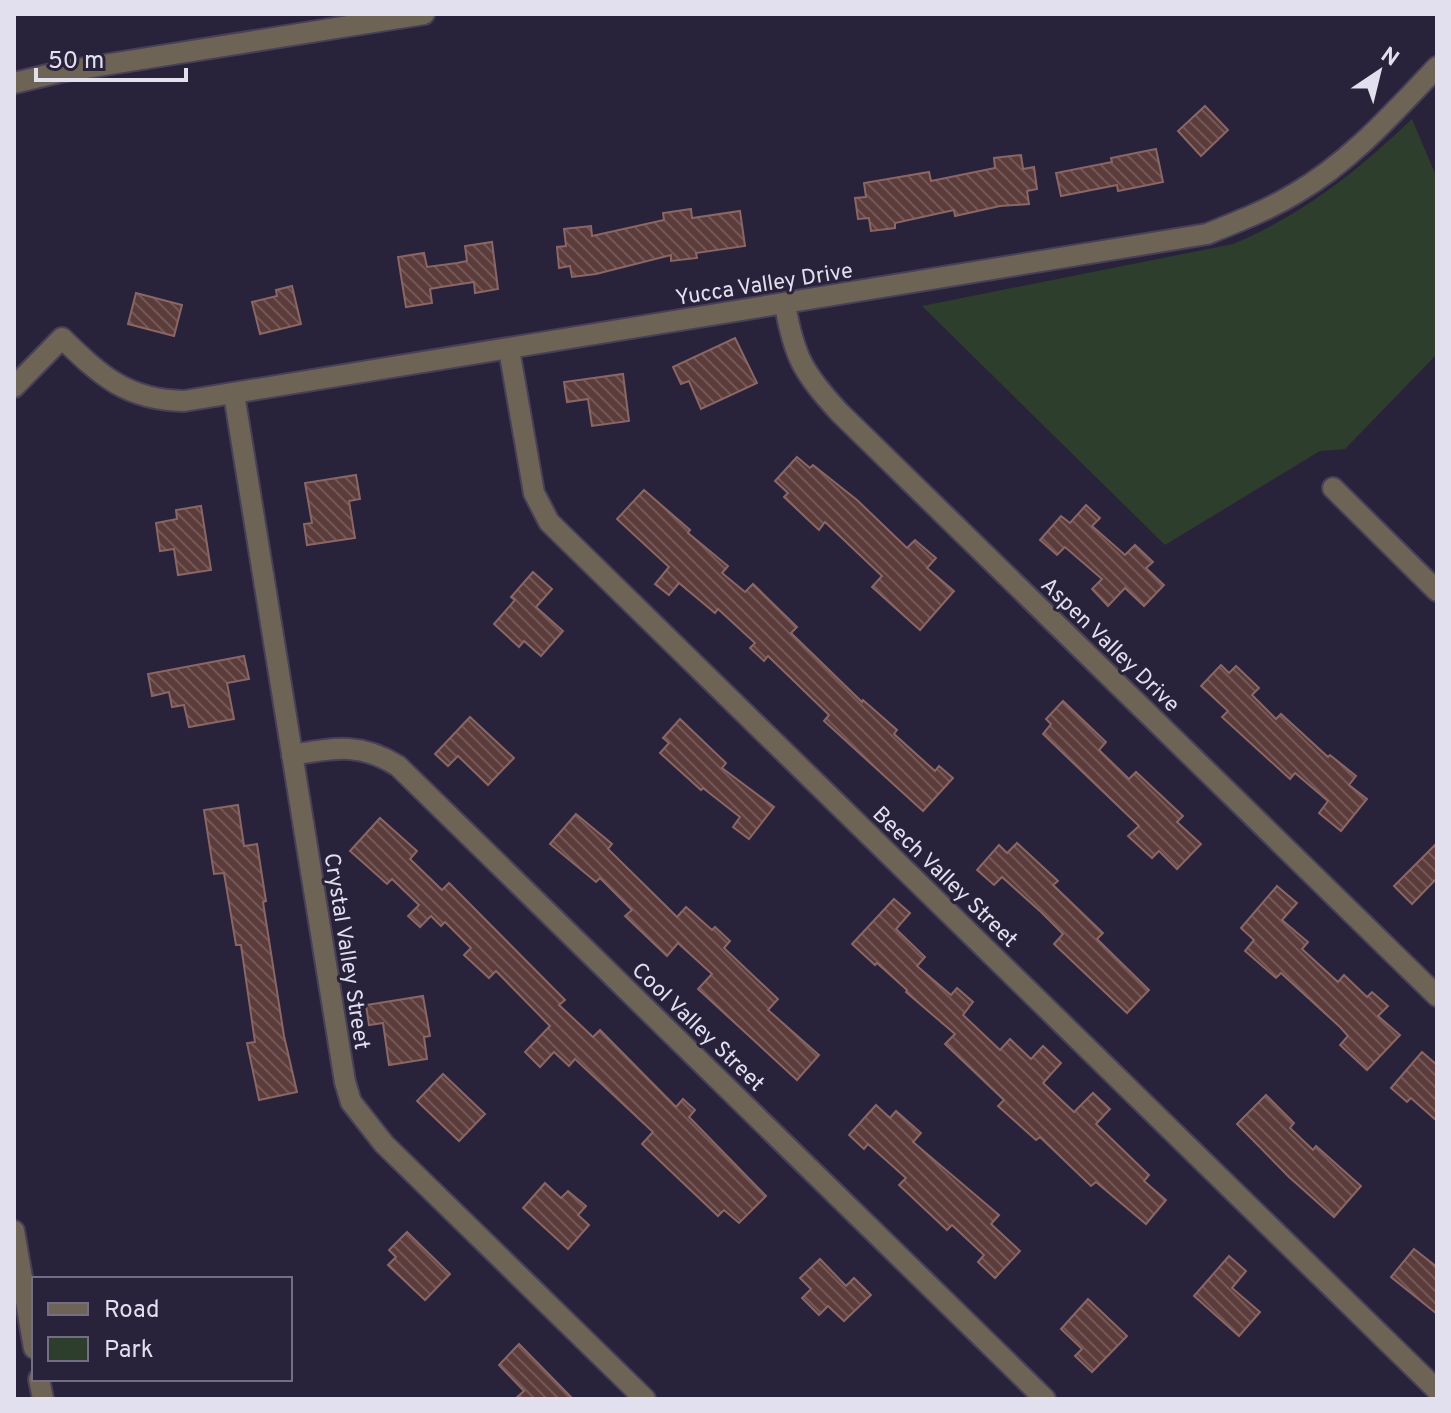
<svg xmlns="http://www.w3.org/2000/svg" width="1451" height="1413" font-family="Overpass,sans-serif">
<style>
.park{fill:#2e3e2c}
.building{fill:url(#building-back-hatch);stroke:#8a6764;stroke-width:2}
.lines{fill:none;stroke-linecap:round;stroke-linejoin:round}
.minor-casing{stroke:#474058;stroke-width:24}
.minor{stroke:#6d6455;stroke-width:20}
.labels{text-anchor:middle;stroke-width:6;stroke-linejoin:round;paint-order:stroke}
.street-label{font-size:22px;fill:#e2dfef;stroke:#29223b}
</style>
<defs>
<pattern id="building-back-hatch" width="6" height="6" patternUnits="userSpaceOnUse" patternTransform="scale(2)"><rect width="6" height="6" fill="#5b3c3a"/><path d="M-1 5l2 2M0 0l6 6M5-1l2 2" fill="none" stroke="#725857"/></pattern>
</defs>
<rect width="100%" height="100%" fill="#29223b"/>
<path class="park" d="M 1412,119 L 1437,178 L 1437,354 L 1345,449 L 1320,451 L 1165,545 L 922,306 L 1233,244 C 1304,214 1356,172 1412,119 Z"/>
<g class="building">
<path d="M 1205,106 L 1228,130 L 1201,156 L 1178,131 Z"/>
<path d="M 1156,149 L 1163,182 L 1118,191 L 1117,185 L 1061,196 L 1056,173 L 1112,162 L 1111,158 Z"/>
<path d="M 1021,155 L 1023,169 L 1034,167 L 1037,189 L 1027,191 L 1029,204 L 1000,206 L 955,216 L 954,210 L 895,223 L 895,228 L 871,231 L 869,218 L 858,219 L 855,198 L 866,197 L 864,183 L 929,172 L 931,181 L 995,168 L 994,158 Z"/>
<path d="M 691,209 L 692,218 L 740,211 L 745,246 L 696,253 L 697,258 L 671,261 L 671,255 L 596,274 L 572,277 L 570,266 L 559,268 L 557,247 L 566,246 L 564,229 L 591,226 L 592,236 L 664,220 L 663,213 Z"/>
<path d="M 492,242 L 498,289 L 475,293 L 474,282 L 441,287 L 430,289 L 432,303 L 406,307 L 398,257 L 424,253 L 427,267 L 457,263 L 467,261 L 465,246 Z"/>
<path d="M 292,286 L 301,324 L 260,334 L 252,302 L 277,296 L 276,290 Z"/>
<path d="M 136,293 L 182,305 L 174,336 L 128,324 Z"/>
<path d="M 735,338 L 757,383 L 701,409 L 689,381 L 681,384 L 673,367 Z"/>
<path d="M 623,374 L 629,421 L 592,426 L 588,399 L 567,402 L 564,382 Z"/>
<path d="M 797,457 L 810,468 L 813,465 L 857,500 L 907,548 L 915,540 L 936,558 L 927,568 L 954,591 L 920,630 L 872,587 L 882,576 L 825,522 L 819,530 L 784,497 L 788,493 L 775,481 Z"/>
<path d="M 356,475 L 360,499 L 349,501 L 355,538 L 307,545 L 304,524 L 312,523 L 305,483 Z"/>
<path d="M 644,490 L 690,530 L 688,533 L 728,566 L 722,573 L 745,592 L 753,584 L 797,627 L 791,633 L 862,702 L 863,700 L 897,730 L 894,734 L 935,771 L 939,766 L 953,778 L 923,811 L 824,721 L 829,715 L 768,656 L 764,661 L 750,648 L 755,643 L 718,609 L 715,613 L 679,583 L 669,595 L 655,584 L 669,567 L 617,519 Z"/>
<path d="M 1086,505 L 1100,518 L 1092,526 L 1125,555 L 1135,545 L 1153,562 L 1146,568 L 1164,585 L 1144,606 L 1125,588 L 1108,606 L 1092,589 L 1102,579 L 1065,547 L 1057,555 L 1040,540 L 1061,516 L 1070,523 Z"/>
<path d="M 201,506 L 211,570 L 178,575 L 174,549 L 160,551 L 156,523 L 177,519 L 176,510 Z"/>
<path d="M 533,572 L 552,589 L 536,607 L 563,631 L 541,656 L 524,641 L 519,647 L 494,624 L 515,600 L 511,597 Z"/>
<path d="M 244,656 L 249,679 L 227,683 L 234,719 L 189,727 L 184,705 L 172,707 L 169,692 L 152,696 L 148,674 Z"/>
<path d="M 1221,665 L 1229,673 L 1236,666 L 1259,688 L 1252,695 L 1276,719 L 1281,714 L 1328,757 L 1330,755 L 1356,776 L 1349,785 L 1367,799 L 1341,831 L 1319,813 L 1328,801 L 1295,773 L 1290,779 L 1222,717 L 1228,711 L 1201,686 Z"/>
<path d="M 1063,701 L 1106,742 L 1099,750 L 1129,779 L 1136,772 L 1183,816 L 1177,822 L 1201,844 L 1177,869 L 1159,851 L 1152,858 L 1128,836 L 1139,826 L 1043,734 L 1051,724 L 1046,719 Z"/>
<path d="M 470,717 L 514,758 L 488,785 L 458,756 L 448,766 L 435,754 Z"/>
<path d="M 680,719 L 726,763 L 722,768 L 774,807 L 749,839 L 733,827 L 740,817 L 703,788 L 701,790 L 660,753 L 669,743 L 663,738 Z"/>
<path d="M 238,805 L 244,846 L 257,844 L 266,901 L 263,902 L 284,1036 L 297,1092 L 259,1100 L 247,1043 L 255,1042 L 241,945 L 236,945 L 224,873 L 214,874 L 204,810 Z"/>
<path d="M 576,814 L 612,844 L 608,849 L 677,917 L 686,907 L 712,930 L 715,927 L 730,941 L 724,948 L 778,999 L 768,1010 L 819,1055 L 797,1080 L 698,989 L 712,974 L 678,943 L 667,956 L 625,916 L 632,910 L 600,878 L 596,882 L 550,844 Z"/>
<path d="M 380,818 L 417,851 L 410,859 L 442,890 L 449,883 L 565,1000 L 559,1005 L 593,1037 L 600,1030 L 676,1107 L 683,1099 L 695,1110 L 689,1117 L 766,1196 L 739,1223 L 724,1210 L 718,1216 L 642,1144 L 653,1132 L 575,1059 L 569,1066 L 554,1052 L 540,1067 L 525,1052 L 550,1026 L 496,971 L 489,978 L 464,955 L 471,948 L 445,922 L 441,926 L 431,916 L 420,927 L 408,916 L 419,905 L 392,879 L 387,884 L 350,851 Z"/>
<path d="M 1017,843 L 1058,881 L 1053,885 L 1103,933 L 1097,939 L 1149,990 L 1127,1013 L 1054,944 L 1063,934 L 1041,912 L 1002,877 L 994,885 L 977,870 L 999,845 L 1007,853 Z"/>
<path d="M 1437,843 L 1437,878 L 1412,904 L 1394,886 Z"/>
<path d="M 1277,886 L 1297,903 L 1282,920 L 1308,942 L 1302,949 L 1338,982 L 1344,975 L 1367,997 L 1372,992 L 1388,1006 L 1378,1016 L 1400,1035 L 1367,1070 L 1340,1045 L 1348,1036 L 1340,1027 L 1281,973 L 1276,978 L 1245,951 L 1254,940 L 1241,928 Z"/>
<path d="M 894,899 L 910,913 L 896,929 L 925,957 L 917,966 L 951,995 L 957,988 L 973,1002 L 963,1015 L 1000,1050 L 1010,1039 L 1031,1059 L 1043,1046 L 1061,1063 L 1043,1083 L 1074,1112 L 1093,1093 L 1110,1109 L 1096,1124 L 1149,1175 L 1144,1181 L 1166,1200 L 1146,1224 L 1096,1182 L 1091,1186 L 1040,1137 L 1036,1140 L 998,1106 L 1004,1100 L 945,1044 L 955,1034 L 906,992 L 907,990 L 877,963 L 875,965 L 852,944 Z"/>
<path d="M 423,996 L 430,1036 L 424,1037 L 427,1059 L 389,1065 L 383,1023 L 369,1025 L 366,1005 Z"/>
<path d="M 1422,1052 L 1437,1065 L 1437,1121 L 1411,1098 L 1407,1102 L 1391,1088 Z"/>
<path d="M 443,1074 L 485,1114 L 459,1141 L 417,1101 Z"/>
<path d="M 1266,1095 L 1294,1123 L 1290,1128 L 1313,1150 L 1316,1146 L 1361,1186 L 1334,1217 L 1289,1177 L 1237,1124 Z"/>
<path d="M 876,1105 L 890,1118 L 896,1111 L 921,1133 L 913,1142 L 999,1215 L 991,1224 L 1020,1251 L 995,1278 L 978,1262 L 984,1255 L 952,1225 L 947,1230 L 899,1185 L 906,1178 L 868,1144 L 864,1149 L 849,1135 Z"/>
<path d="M 545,1183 L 561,1198 L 568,1191 L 586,1206 L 578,1215 L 589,1225 L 568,1249 L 523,1208 Z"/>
<path d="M 407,1232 L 450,1274 L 425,1300 L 388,1265 L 396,1257 L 389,1250 Z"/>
<path d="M 1414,1249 L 1437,1267 L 1437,1314 L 1391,1277 Z"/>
<path d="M 1229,1256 L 1246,1271 L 1232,1288 L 1260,1312 L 1239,1336 L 1194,1296 Z"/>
<path d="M 820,1259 L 846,1286 L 854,1278 L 871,1295 L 844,1321 L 828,1306 L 819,1315 L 802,1298 L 811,1289 L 800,1278 Z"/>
<path d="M 1088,1299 L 1127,1336 L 1092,1372 L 1075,1356 L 1082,1349 L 1061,1329 Z"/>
<path d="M 519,1344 L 573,1399 L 515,1399 L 524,1391 L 499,1365 Z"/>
</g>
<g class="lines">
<g class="minor-casing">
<g id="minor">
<path d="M 14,83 L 60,72 L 424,14"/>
<path d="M 785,305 C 794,356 803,373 839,412 L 1437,996"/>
<path d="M 509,349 L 534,493 L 549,522 L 1437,1390"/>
<path d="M 14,387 L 62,338 C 101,376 127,400 184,401 L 1207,234 C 1237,222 1268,210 1296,193 C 1351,161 1394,112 1437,67"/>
<path d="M 234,394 L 345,1082 L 351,1102 L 384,1144 L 645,1399"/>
<path d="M 1333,488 L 1437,591"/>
<path d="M 292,755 C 334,748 360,742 398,766 L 1045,1399"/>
<path d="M 14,1231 L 34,1348"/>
<path d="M 39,1379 L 43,1399"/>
</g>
</g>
<use href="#minor" class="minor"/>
</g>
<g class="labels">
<g class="street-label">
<text transform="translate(764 283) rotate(-9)" y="8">Yucca Valley Drive</text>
<text transform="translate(1111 644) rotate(44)" y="8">Aspen Valley Drive</text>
<text transform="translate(946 876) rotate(44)" y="8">Beech Valley Street</text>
<text transform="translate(348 951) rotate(81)" y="8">Crystal Valley Street</text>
<text transform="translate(699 1026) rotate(44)" y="8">Cool Valley Street</text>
</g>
</g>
<rect width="1451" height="1413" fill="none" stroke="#e2dfef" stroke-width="32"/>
<rect x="32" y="1277" width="260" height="104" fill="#29223b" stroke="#736e83" stroke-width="2"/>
<rect x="48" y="1303" width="40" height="12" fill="#6d6455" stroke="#736e83" stroke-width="2"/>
<text x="104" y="1317" font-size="24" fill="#e2dfef">Road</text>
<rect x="48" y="1337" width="40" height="24" fill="#2e3e2c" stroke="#736e83" stroke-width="2"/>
<text x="104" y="1357" font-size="24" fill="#e2dfef">Park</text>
<g transform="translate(1379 72) rotate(35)" stroke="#29223b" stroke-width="6" paint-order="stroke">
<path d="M0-6L14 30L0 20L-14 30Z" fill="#e2dfef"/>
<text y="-12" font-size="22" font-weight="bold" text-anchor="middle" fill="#e2dfef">N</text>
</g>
<path d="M36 68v12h150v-12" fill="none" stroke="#e2dfef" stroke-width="4"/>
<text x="48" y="68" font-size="24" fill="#e2dfef" stroke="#29223b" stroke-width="6" paint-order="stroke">50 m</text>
</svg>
